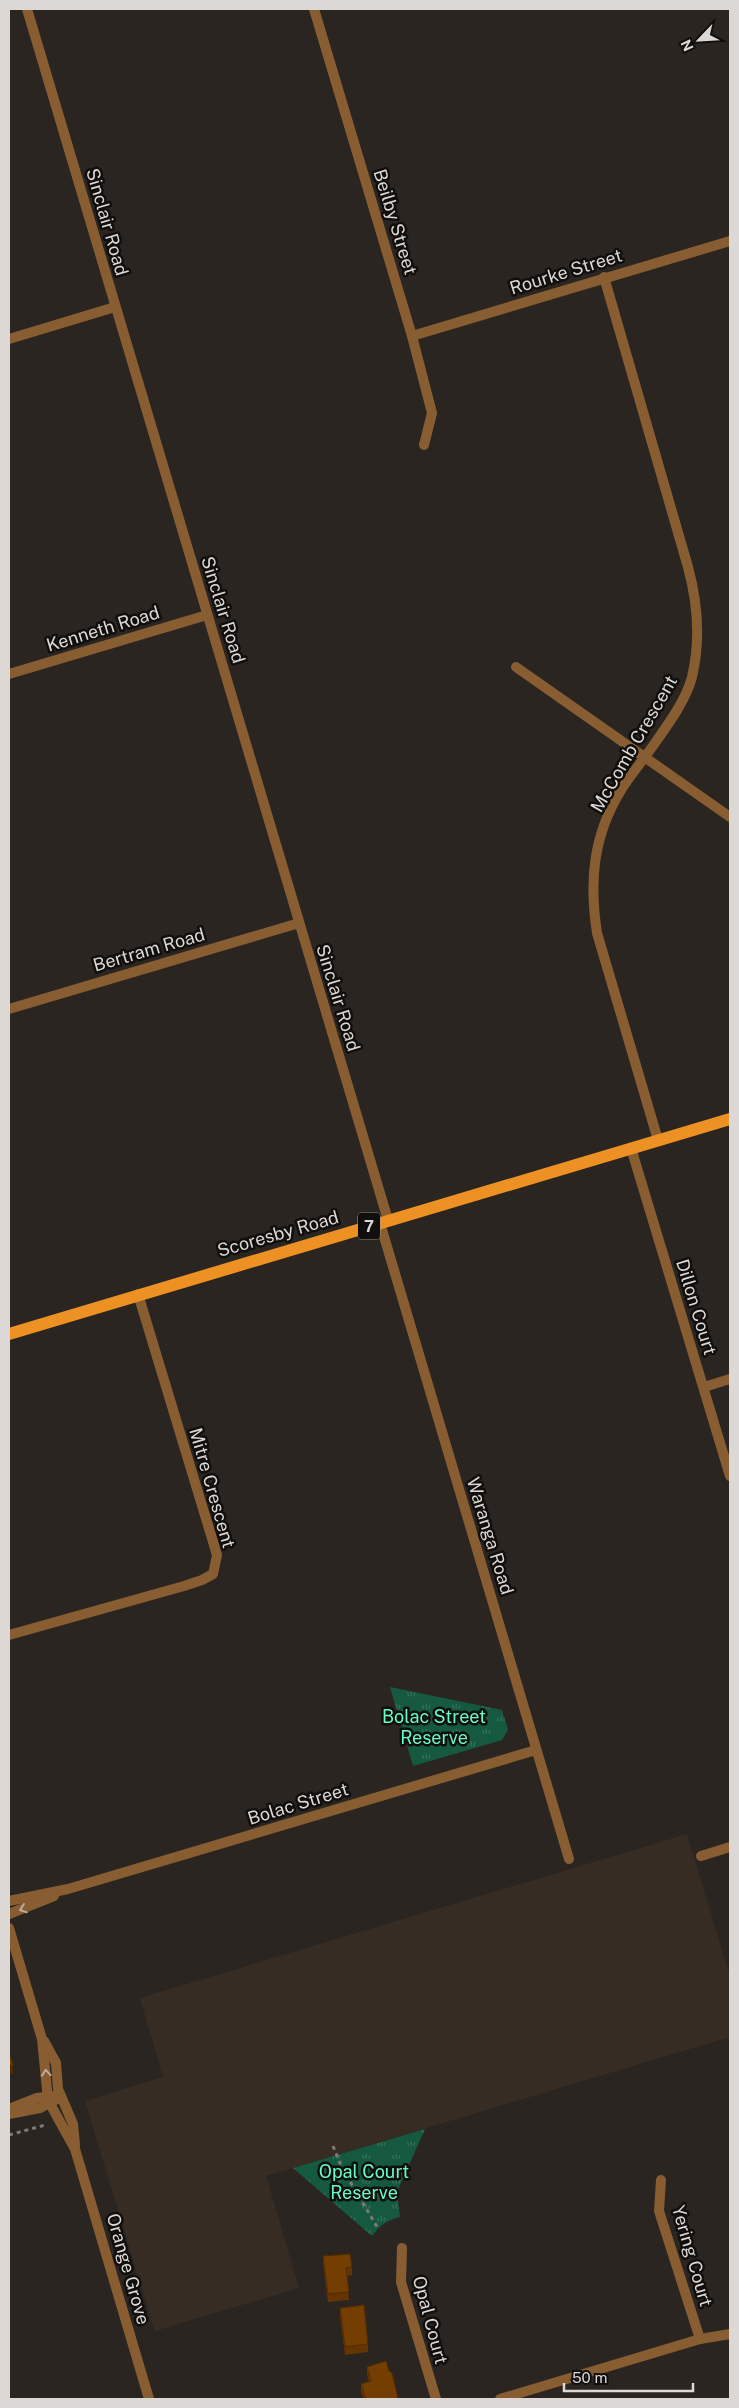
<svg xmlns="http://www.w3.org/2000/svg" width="739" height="2408" font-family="'Public Sans',sans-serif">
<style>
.built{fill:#372c24}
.park{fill:url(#park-tufts)}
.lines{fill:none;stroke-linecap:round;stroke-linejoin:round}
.path{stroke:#7f7a76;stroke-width:3;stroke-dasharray:4 4;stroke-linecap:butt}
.minor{stroke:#895d32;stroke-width:10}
.primary{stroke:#ed9124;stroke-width:12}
.wall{fill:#643401}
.shaded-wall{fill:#512b01}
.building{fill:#743d01;stroke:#512b01}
.oneway{stroke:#bfad9c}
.labels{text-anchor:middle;stroke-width:5;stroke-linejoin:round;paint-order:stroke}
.shield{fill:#110f0d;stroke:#9f9c99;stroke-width:1}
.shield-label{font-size:16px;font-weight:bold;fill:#dcd8d5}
.street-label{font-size:18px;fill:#dcd8d5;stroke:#110f0d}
.park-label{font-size:18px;fill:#67fdc2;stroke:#110f0d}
</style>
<defs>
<pattern id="park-tufts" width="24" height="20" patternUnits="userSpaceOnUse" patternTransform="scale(1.25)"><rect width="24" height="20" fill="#145940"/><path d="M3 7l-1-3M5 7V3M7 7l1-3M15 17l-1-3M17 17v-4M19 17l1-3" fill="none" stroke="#36705b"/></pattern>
</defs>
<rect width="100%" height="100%" fill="#2b2521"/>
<path class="built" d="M 687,1834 L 730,1977 L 730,2037 L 266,2176 L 299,2288 L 155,2331 L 85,2101 L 163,2077 L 140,1998 Z"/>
<g class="park">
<path d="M 390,1687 L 502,1710 L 508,1730 L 502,1740 L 413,1766 Z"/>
<path d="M 425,2129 L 397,2192 L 400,2217 C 387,2220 380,2225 372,2236 L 293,2168 Z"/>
</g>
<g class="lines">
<g class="path">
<path d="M 9,2135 L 45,2125"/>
<path d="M 333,2146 L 342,2168 L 379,2230"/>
</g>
<g class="minor">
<path d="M 27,9 L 388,1220"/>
<path d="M 314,9 L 412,336 L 432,413 L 424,445"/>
<path d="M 604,277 L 688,567 C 698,604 701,639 692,677 C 686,700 669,723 655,743 C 644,759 631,774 621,790 C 593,836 589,881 597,933 L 658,1140"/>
<path d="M 412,336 L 730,241"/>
<path d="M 9,339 L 115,307"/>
<path d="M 516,667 L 730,817"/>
<path d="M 9,674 L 207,615"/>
<path d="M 9,1009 L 299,923"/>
<path d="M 631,1148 L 730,1476"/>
<path d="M 380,1223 L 569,1859"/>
<path d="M 704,1387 L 730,1379"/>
<path d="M 9,1635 L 184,1586 L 202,1580 L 213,1574 L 217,1555 L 138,1294"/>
<path d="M 701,1856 L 730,1847"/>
<path d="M 9,1901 L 68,1889 L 536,1750"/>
<path d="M 9,1914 L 54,1896"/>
<path d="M 9,1928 L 42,2039 L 48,2100 L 75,2149 L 149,2399"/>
<path d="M 44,2041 L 56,2063 L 58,2089 L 73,2124 L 75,2145"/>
<path d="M 9,2109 L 37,2098 L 53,2096"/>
<path d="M 9,2114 L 40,2108 L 55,2100"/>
<path d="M 661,2180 L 659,2211 L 700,2339"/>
<path d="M 402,2248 L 401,2282 L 436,2399"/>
<path d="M 500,2399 L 700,2339 L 730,2334"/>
</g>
<path class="primary" d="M 9,1334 L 730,1119"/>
</g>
<g class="wall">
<path d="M 323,2256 L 352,2267 L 352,2275 L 347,2276 L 349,2300 L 328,2302 L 323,2264 Z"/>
<path d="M 340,2308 L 368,2344 L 368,2352 L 345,2355 L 340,2316 Z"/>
<path d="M 367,2367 L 398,2399 L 364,2399 L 361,2392 L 361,2384 L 369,2381 L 367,2375 Z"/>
</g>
<path class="shaded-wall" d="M 13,2065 L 13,2073 L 9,2074 L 9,2066 Z"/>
<g class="building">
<path d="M 9,2052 L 13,2065 L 9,2066 Z"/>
<path d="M 350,2254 L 352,2267 L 346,2268 L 349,2292 L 328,2294 L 323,2256 Z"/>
<path d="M 364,2305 L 368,2344 L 345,2347 L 340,2308 Z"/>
<path d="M 386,2361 L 389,2371 L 392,2373 L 398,2398 L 395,2399 L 366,2399 L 361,2384 L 371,2381 L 367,2367 Z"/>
</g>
<defs><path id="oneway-chevron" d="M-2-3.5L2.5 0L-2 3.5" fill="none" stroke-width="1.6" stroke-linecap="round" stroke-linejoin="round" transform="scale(1.25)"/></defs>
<g class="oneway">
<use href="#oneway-chevron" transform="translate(23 1909) rotate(161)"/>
<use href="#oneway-chevron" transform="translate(46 2073) rotate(-94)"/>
</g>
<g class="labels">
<rect class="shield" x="358" y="1212.5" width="22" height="27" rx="4"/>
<g class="shield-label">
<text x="369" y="1232">7</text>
</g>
<g class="street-label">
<text transform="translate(107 222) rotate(74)" y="6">Sinclair Road</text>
<text transform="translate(395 222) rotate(73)" y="6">Beilby Street</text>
<text transform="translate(566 272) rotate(-17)" y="6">Rourke Street</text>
<text transform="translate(223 610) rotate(73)" y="6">Sinclair Road</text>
<text transform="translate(103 629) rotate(-17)" y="6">Kenneth Road</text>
<text transform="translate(634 744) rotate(-60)" y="6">McComb Crescent</text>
<text transform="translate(149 950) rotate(-16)" y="6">Bertram Road</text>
<text transform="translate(338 998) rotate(73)" y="6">Sinclair Road</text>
<text transform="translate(278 1234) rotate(-16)" y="6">Scoresby Road</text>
<text transform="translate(696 1307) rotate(73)" y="6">Dillon Court</text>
<text transform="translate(212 1488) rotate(74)" y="6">Mitre Crescent</text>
<text transform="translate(490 1536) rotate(73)" y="6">Waranga Road</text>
<text transform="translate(298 1804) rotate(-17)" y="6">Bolac Street</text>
<text transform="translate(692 2256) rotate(74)" y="6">Yering Court</text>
<text transform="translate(128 2269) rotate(74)" y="6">Orange Grove</text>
<text transform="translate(430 2320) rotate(75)" y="6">Opal Court</text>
</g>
<g class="park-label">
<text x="434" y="1723">Bolac Street<tspan x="434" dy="21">Reserve</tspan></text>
<text x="364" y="2178">Opal Court<tspan x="364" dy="21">Reserve</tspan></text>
</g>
</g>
<rect width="739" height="2408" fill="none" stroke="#dcd8d5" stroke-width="20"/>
<g transform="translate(699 40) rotate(245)" stroke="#110f0d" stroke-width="4" paint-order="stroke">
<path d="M0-4L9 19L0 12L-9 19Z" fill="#dcd8d5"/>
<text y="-8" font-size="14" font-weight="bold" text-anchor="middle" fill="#dcd8d5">N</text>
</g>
<path d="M564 2383v8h129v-8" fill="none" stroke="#dcd8d5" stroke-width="2.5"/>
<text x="572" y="2383" font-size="15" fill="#dcd8d5" stroke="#110f0d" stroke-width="4" paint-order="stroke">50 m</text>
</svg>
